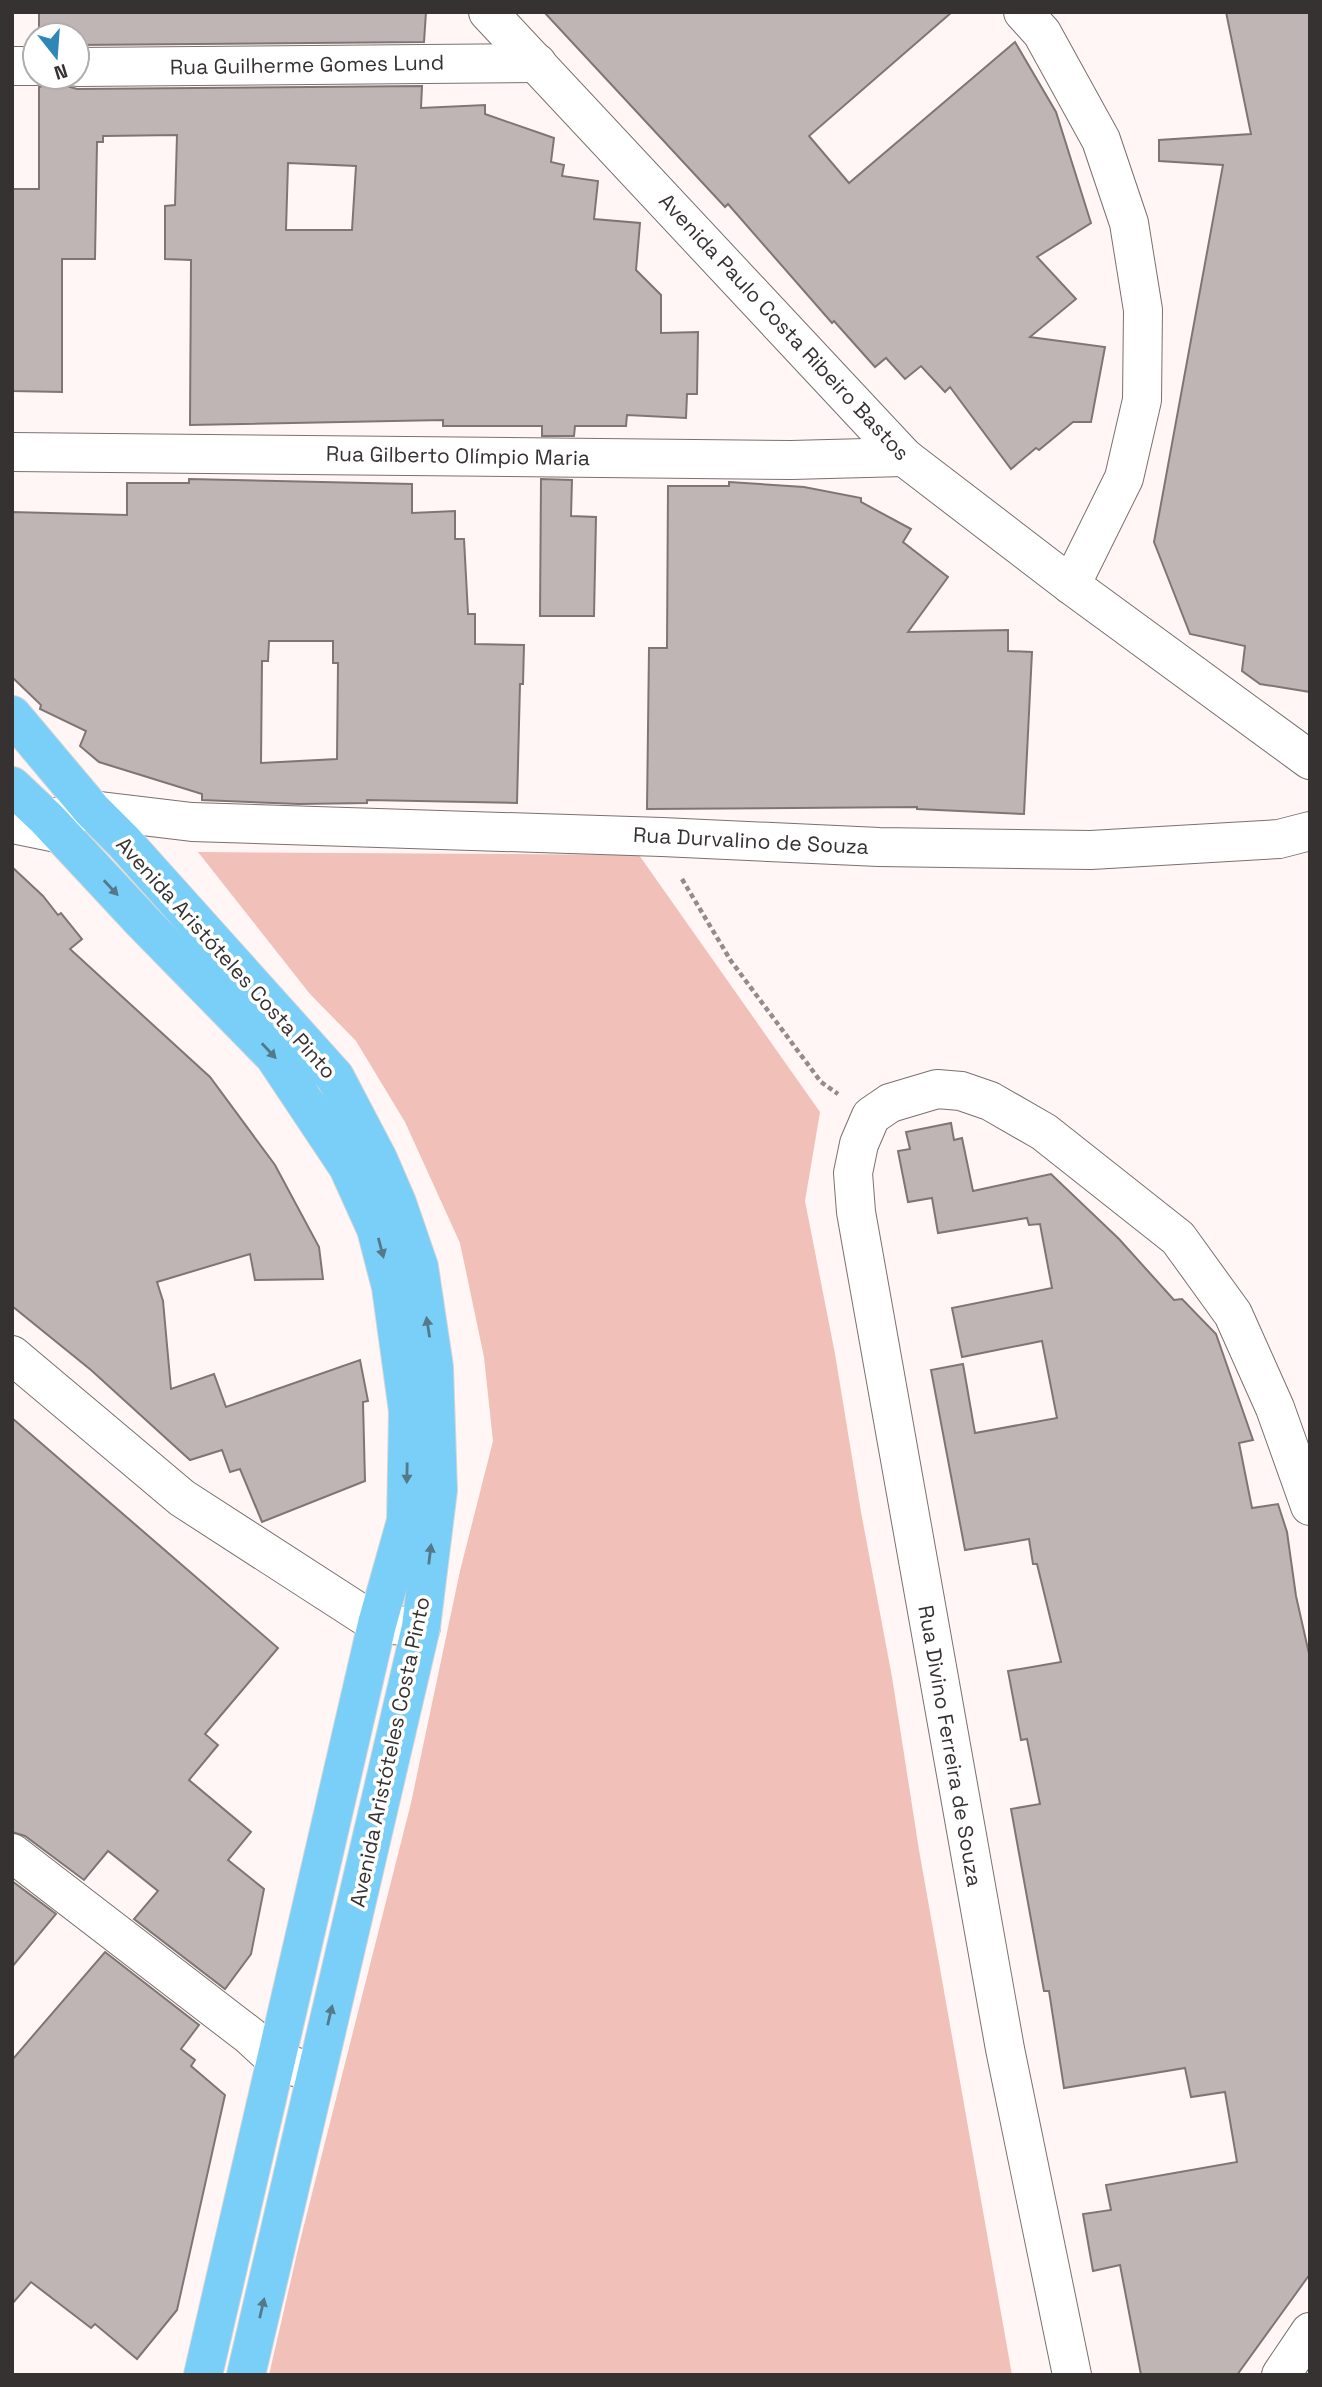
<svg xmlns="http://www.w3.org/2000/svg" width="1322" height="2387" font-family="'Space Grotesk',sans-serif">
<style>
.green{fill:#f0c0b9}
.building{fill:#bfb5b4;stroke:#7f7674;stroke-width:2;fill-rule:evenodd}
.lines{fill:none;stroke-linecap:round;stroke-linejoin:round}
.minor-casing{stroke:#7a716f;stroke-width:40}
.major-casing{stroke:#d7d6d6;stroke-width:40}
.path{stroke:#928c8b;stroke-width:4.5;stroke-dasharray:5 3.5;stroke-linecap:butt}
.minor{stroke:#fff;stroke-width:38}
.major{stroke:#79cff7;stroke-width:38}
.oneway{fill:#54798a}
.labels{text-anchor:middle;stroke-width:7;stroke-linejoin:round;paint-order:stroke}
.street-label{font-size:21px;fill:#363231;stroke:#fff}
</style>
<rect width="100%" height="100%" fill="#fff6f5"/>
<path class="green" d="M 198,852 L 639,855 L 820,1112 L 805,1201 L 835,1354 L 861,1512 L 892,1677 L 919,1850 L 1012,2375 L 269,2375 L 299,2245 L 411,1803 L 460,1571 L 493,1441 L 484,1357 L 460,1243 L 405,1122 L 356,1041 L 310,994 Z"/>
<g class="building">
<path d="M 39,12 L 426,12 L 424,42 L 77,45 L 77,35 L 39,35 Z"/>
<path d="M 544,12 L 952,12 L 809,136 L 849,183 L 1015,42 L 1056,112 L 1091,223 L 1037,257 L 1076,299 L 1030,337 L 1105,347 L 1091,422 L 1073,422 L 1039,450 L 1036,448 L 1011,469 L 950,387 L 945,392 L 921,366 L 905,379 L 886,358 L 875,367 L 834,321 L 832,323 L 728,204 L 725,207 Z"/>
<path d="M 1226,12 L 1310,12 L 1310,692 L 1260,684 L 1242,671 L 1245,646 L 1190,634 L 1154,542 L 1223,165 L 1159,161 L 1159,140 L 1251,134 Z"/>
<path d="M 54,77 L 58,77 L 67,86 L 77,89 L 422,86 L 421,108 L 485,105 L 485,114 L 554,138 L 551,162 L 564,165 L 562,176 L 598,181 L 594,219 L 640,223 L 636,270 L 661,295 L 661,333 L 698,332 L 697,394 L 687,394 L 686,418 L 627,415 L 626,426 L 575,426 L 574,436 L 542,436 L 542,426 L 443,426 L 443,420 L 190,425 L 191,260 L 165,259 L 165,206 L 175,205 L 177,135 L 103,136 L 103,142 L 97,142 L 95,259 L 62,259 L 62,392 L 12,391 L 12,189 L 39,189 L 39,87 L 46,85 ZM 288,163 L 356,166 L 352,230 L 286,230 Z"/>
<path d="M 189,479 L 412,484 L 412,513 L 455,511 L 455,539 L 464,539 L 468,614 L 475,614 L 475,644 L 524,645 L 523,684 L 520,684 L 517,803 L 367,800 L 367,803 L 299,804 L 202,800 L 202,794 L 99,762 L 80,746 L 86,731 L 40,709 L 41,705 L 12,677 L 12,512 L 127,515 L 127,483 L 189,483 ZM 269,641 L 333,641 L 333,663 L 338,663 L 337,759 L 261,763 L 262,661 L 268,661 Z"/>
<path d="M 541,479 L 572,480 L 571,516 L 596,517 L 594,616 L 540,616 Z"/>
<path d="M 729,482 L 804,487 L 861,498 L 861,502 L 911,529 L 903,542 L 948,577 L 908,632 L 1008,630 L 1008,651 L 1032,652 L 1024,814 L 917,809 L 917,807 L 647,809 L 649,648 L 667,648 L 668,486 L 729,486 Z"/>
<path d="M 12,867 L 43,896 L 58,915 L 61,913 L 82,939 L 70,949 L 210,1077 L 275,1165 L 319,1247 L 323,1279 L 255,1280 L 250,1254 L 157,1282 L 163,1301 L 171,1389 L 214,1374 L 226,1407 L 360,1360 L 368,1401 L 363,1402 L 365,1481 L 262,1522 L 240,1469 L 230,1472 L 222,1450 L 190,1460 L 91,1370 L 12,1306 Z"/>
<path d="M 951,1123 L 954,1140 L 962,1138 L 973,1191 L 1051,1174 L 1119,1239 L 1174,1300 L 1182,1299 L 1216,1334 L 1253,1440 L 1239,1443 L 1252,1508 L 1278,1504 L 1287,1532 L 1296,1596 L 1310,1658 L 1310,2274 L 1237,2375 L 1141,2375 L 1120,2265 L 1093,2271 L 1083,2214 L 1111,2210 L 1106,2185 L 1237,2162 L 1225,2092 L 1191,2097 L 1185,2068 L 1064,2088 L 1049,1991 L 1044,1991 L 1011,1809 L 1040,1804 L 1027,1739 L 1021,1740 L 1008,1671 L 1061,1662 L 1037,1564 L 1033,1564 L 1029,1539 L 965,1550 L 931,1370 L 963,1364 L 975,1433 L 1057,1418 L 1042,1341 L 962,1357 L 952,1308 L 1052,1288 L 1040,1224 L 1029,1225 L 1027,1218 L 938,1233 L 932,1198 L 908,1202 L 898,1151 L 910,1149 L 906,1132 Z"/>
<path d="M 12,1418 L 278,1648 L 205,1734 L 218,1745 L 189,1780 L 251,1832 L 228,1860 L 264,1889 L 251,1954 L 225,1989 L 134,1919 L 158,1891 L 108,1851 L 84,1880 L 25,1836 L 12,1832 Z"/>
<path d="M 12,1881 L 56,1914 L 12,1967 Z"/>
<path d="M 105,1952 L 199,2025 L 181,2049 L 195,2060 L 191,2066 L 225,2095 L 177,2310 L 137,2359 L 95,2324 L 91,2328 L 31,2282 L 12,2304 L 12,2060 Z"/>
</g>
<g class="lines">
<g class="minor-casing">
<g id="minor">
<path d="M 488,12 L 904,457 L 1071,585 L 1310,760"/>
<path d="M 1023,12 L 1042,33 L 1101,140 L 1129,223 L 1143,310 L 1142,400 L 1124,478 L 1071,585"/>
<path d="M 12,66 L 35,66"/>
<path d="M 77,67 L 537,63"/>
<path d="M 12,452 L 791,460 L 904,457"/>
<path d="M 47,819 L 92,810 L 192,822 L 662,837 L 879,847 L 1091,850 L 1279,839 L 1310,831"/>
<path d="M 12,824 L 61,834"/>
<path d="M 12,1355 L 182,1498 L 377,1624 L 421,1627"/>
<path d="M 12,1853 L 250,2036 L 276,2060 L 316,2074"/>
<path d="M 1072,2375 L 1005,2049 L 856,1212 L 853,1173 L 859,1144 L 871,1116 L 890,1103 L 937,1089 L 961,1091 L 990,1101 L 1044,1132 L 1178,1238 L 1233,1314 L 1275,1408 L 1310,1506"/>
<path d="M 1281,2375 L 1310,2332"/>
</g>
</g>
<g class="major-casing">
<g id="major">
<path d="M 12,715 L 92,810 L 123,841 L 335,1077 L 378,1159 L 397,1203 L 419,1267 L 434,1367 L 438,1490 L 421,1627 L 246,2375"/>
<path d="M 12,786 L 47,819 L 142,921 L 274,1056 L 348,1167 L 376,1229 L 391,1287 L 408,1411 L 406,1521 L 377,1624 L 203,2375"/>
</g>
</g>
<path class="path" d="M 682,879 L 731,961 L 821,1082 L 838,1094"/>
<use href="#minor" class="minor"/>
<use href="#major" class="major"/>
</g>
<defs><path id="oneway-solid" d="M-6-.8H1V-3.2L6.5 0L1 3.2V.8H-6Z" transform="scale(1.75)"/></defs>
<g class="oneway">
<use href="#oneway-solid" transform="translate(111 888) rotate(47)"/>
<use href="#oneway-solid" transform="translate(269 1051) rotate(47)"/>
<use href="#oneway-solid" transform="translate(381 1248) rotate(75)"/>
<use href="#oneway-solid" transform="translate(428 1327) rotate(-99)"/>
<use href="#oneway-solid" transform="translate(407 1473) rotate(91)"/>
<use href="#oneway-solid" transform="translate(430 1554) rotate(-83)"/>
<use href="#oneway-solid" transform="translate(330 2015) rotate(-77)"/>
<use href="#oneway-solid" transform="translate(262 2308) rotate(-77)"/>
</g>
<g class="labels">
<g class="street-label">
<text transform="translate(307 65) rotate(-1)" y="7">Rua Guilherme Gomes Lund</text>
<text transform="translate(784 327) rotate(47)" y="7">Avenida Paulo Costa Ribeiro Bastos</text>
<text transform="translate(458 456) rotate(1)" y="7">Rua Gilberto Olímpio Maria</text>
<text transform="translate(751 841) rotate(3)" y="7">Rua Durvalino de Souza</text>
<text transform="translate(226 958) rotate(48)" y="7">Avenida Aristóteles Costa Pinto</text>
<text transform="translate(950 1746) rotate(80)" y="7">Rua Divino Ferreira de Souza</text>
<text transform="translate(390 1752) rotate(-78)" y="7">Avenida Aristóteles Costa Pinto</text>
</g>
</g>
<rect width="1322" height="2387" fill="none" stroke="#363231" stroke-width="28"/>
<g transform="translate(56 56) rotate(163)"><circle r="33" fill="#ffffff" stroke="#afadad" stroke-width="2"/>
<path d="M0-5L12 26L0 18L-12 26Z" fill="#2f87b5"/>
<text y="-10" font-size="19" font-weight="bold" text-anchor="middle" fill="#363231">N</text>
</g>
</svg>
